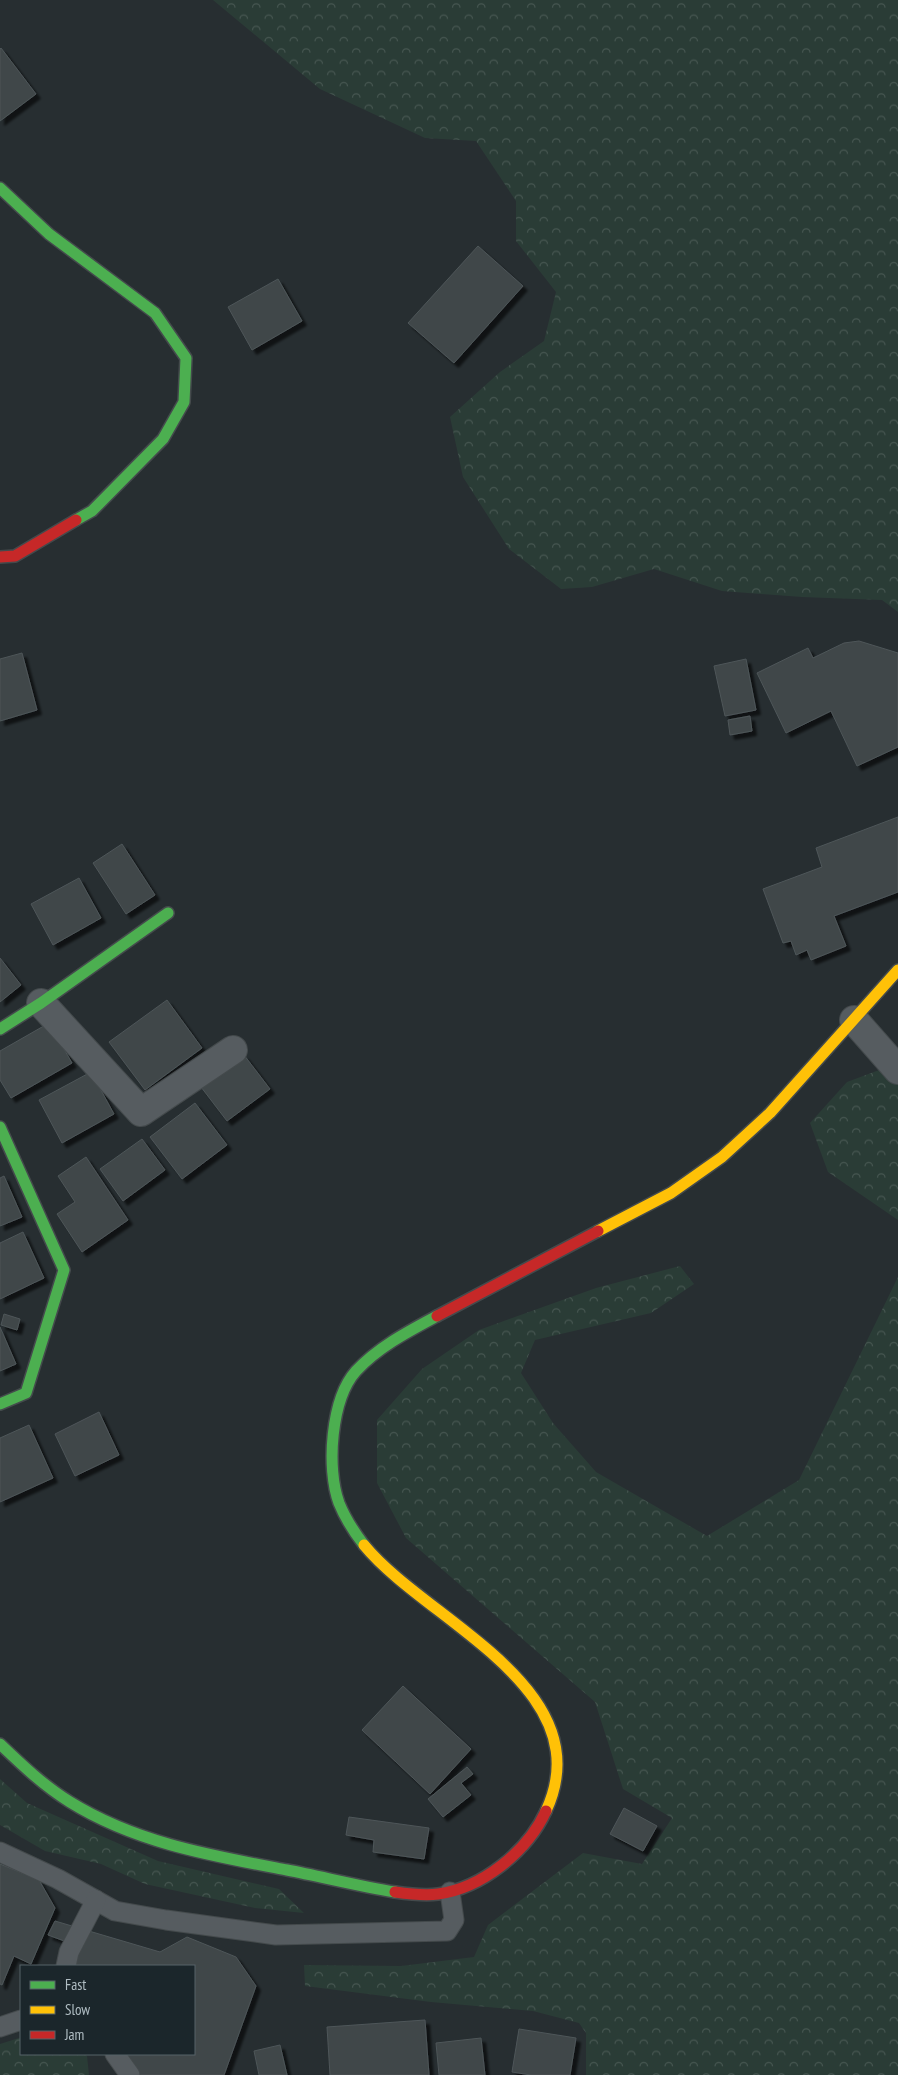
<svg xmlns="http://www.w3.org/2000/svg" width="898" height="2075" font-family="'PT Sans Narrow',sans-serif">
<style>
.forest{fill:url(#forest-crowns)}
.building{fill:#404749;stroke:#4e5659;filter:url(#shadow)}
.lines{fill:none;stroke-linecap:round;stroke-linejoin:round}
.lane-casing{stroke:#444a4c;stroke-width:21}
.street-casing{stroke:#444a4c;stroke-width:30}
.fast-casing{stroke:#444a4c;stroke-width:14}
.slow-casing{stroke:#444a4c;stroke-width:14}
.jam-casing{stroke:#444a4c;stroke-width:14}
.lane{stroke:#565c60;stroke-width:19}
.street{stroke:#565c60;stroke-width:28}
.fast{stroke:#4caf50;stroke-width:11}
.slow{stroke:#ffc107;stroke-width:11}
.jam{stroke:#c62828;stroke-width:11}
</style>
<defs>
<pattern id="forest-crowns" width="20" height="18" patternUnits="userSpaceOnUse" patternTransform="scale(1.25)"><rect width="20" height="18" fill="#2a3c36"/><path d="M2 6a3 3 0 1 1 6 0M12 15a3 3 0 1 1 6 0" fill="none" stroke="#465651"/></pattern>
<filter id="shadow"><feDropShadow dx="4.5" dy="4.5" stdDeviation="1" flood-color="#0009"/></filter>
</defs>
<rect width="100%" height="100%" fill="#272e31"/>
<g class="forest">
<path d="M 213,0 L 898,0 L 898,612 L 882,600 L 802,597 L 722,591 L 654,569 L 592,587 L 561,589 L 509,549 L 463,477 L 450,417 L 500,372 L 544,341 L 556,292 L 516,241 L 516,201 L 476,141 L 425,138 L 320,89 Z"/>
<path d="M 898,1063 L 898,1220 L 828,1172 L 810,1123 L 847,1082 Z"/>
<path d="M 680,1266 L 694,1284 L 651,1313 L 535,1340 L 521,1373 L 553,1423 L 596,1472 L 707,1536 L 799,1480 L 898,1277 L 898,2075 L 586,2075 L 586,2033 L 579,2023 L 533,2011 L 431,2002 L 305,1986 L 304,1965 L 401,1966 L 474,1957 L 488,1925 L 583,1853 L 642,1864 L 672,1818 L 623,1789 L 595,1702 L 406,1538 L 377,1483 L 377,1420 L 422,1369 L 479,1330 L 596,1288 Z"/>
<path d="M 0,1779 L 27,1803 L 158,1861 L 279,1889 L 304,1913 L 255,1908 L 145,1884 L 101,1864 L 45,1851 L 0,1825 Z"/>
<path d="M 19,2038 L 21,2038 L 21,2054 L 84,2054 L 87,2056 L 89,2075 L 0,2075 L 0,2044 Z"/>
</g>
<g class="building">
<path d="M 1,48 L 36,94 L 0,121 L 0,49 Z"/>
<path d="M 478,246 L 523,286 L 454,363 L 408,323 Z"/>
<path d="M 278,279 L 302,321 L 252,350 L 228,307 Z"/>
<path d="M 859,641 L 898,653 L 898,747 L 857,766 L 831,711 L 786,733 L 757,673 L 808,648 L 813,658 L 844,643 Z"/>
<path d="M 22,653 L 37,710 L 0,721 L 0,659 Z"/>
<path d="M 746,659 L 756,710 L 725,716 L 714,666 Z"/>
<path d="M 750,716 L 752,731 L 730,735 L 728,720 Z"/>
<path d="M 898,817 L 898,892 L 834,916 L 846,946 L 811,960 L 807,950 L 796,955 L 791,941 L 783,943 L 763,889 L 822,867 L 816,848 Z"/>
<path d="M 122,844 L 155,895 L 126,914 L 93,863 Z"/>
<path d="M 79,878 L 101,918 L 53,945 L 31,904 Z"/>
<path d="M 0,958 L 21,985 L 0,1002 Z"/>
<path d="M 167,1000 L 202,1048 L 145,1090 L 109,1042 Z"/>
<path d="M 49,1023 L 72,1063 L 11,1098 L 0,1080 L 0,1051 Z"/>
<path d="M 244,1055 L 270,1089 L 227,1121 L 201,1087 Z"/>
<path d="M 91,1072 L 114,1114 L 62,1143 L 39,1100 Z"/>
<path d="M 195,1103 L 227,1145 L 182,1179 L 150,1137 Z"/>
<path d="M 142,1139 L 165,1170 L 123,1201 L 100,1169 Z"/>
<path d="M 86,1157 L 128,1220 L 82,1252 L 57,1214 L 75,1202 L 58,1176 Z"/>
<path d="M 4,1176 L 22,1217 L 0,1226 L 0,1178 Z"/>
<path d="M 23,1232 L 44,1278 L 0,1299 L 0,1243 Z"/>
<path d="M 4,1314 L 20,1319 L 17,1330 L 1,1325 Z"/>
<path d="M 0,1327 L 16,1364 L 0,1371 Z"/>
<path d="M 99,1412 L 119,1455 L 75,1476 L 55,1434 Z"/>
<path d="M 29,1425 L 53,1478 L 0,1502 L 0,1438 Z"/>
<path d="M 403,1686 L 471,1749 L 430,1794 L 362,1730 Z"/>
<path d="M 467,1767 L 473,1774 L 461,1783 L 471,1795 L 443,1817 L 428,1799 Z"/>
<path d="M 624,1808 L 657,1826 L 643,1851 L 610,1834 Z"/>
<path d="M 349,1817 L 429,1828 L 424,1859 L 373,1852 L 374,1840 L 346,1835 Z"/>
<path d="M 0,1864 L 39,1880 L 55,1908 L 31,1964 L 14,1956 L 2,1985 L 0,1984 Z"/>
<path d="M 55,1921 L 160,1952 L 187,1937 L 236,1957 L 256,1986 L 224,2075 L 139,2075 L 126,2054 L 194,2054 L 194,1966 L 79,1966 L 71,1963 L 78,1946 L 48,1935 Z"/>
<path d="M 425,2020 L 429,2075 L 330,2075 L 327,2027 Z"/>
<path d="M 519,2029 L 576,2038 L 570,2075 L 531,2075 L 512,2072 Z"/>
<path d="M 481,2038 L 485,2075 L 439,2075 L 436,2043 Z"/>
<path d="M 280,2045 L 287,2075 L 259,2075 L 254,2051 Z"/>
</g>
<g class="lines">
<g class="lane-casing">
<g id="lane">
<path d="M 0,1852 L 58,1879 L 115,1911 L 166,1920 L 276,1935 L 447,1931 L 454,1920 L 450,1892"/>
<path d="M 66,1966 L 69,1952 L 96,1900"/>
<path d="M 0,2027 L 21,2020"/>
<path d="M 115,2054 L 130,2075"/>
</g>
</g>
<g class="street-casing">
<g id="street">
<path d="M 41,1003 L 141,1112 L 233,1050"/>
<path d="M 854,1020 L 898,1070"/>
</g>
</g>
<g class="fast-casing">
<g id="fast">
<path d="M 0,188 L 49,234 L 155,313 L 186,358 L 184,402 L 163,439 L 92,511 L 76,520"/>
<path d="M 0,1029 L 41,1003 L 168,913"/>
<path d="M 0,1127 L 64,1270 L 26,1393 L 0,1404"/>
<path d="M 364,1545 C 354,1532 345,1518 339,1503 C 326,1468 331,1399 356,1371 C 378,1347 409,1331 437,1316"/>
<path d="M 0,1744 C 22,1765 44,1786 70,1802 C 136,1843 213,1856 287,1870 C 323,1877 359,1886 395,1892"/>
</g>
</g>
<g class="slow-casing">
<g id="slow">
<path d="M 598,1231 L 671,1193 L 722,1157 L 770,1113 L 898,970"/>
<path d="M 364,1545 C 426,1621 603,1688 546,1811"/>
</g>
</g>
<g class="jam-casing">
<g id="jam">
<path d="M 0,557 L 15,556 L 76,520"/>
<path d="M 437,1316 L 598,1231"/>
<path d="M 395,1892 C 409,1894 424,1896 438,1894 C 482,1888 527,1852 546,1811"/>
</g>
</g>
<use href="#lane" class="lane"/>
<use href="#street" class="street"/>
<use href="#fast" class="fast"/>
<use href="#slow" class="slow"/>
<use href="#jam" class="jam"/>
</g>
<rect x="20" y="1965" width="175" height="90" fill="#1b262b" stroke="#576268"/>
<rect x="30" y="1981" width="25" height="8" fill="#4caf50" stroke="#576268"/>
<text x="65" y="1990" font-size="15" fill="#b0bdc3">Fast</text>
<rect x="30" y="2006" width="25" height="8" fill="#ffc107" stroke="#576268"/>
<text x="65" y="2015" font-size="15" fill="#b0bdc3">Slow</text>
<rect x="30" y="2031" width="25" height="8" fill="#c62828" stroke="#576268"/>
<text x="65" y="2040" font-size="15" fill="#b0bdc3">Jam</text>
</svg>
